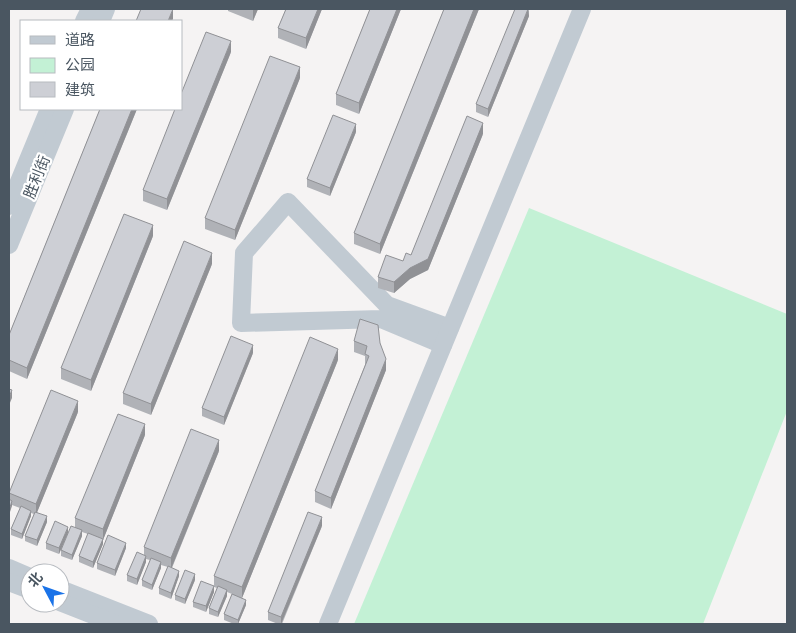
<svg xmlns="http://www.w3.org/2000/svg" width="796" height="633" font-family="Mulish,'Noto Sans SC',sans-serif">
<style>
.green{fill:#c3f1d5}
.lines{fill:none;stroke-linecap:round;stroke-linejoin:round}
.minor{stroke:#c1cad2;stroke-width:18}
.wall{fill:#b0b2b7}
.shaded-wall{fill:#909195}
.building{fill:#cdcfd5;stroke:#909195}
.labels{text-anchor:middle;stroke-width:4.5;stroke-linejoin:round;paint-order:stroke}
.street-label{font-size:15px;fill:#4a5661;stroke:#fff}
</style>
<rect width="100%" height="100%" fill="#f5f3f3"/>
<path class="green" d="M 529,208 L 787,314 L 787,411 L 703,624 L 354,624 Z"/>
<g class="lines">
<g class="minor">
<path d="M 84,21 L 90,9"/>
<path d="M 101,21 L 106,9"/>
<path d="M 9,206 L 49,109"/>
<path d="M 9,245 L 65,109"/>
<path d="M 443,345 L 381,319 L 241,323 L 244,253 L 288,202 L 387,305 L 450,328"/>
<path d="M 9,568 L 30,577"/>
<path d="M 9,582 L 30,590"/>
<path d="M 60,589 L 149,624"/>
<path d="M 60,602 L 116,624"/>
<path d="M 328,624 L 582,9"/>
</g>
</g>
<g class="wall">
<path d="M 228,9 L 258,9 L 253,21 L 228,11 Z"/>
<path d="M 286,9 L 322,9 L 306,49 L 278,38 L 278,28 Z"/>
<path d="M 370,9 L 401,9 L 359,114 L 336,105 L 336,94 Z"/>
<path d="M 444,9 L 479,9 L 380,254 L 354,244 L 354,233 Z"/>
<path d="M 529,9 L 529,16 L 488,117 L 476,112 L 476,104 Z"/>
<path d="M 231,52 L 167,210 L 143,201 L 143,190 Z"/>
<path d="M 300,78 L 235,240 L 205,229 L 205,218 Z"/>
<path d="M 100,109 L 137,109 L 27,379 L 9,371 L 9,335 Z"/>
<path d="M 356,132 L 330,196 L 307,187 L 307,179 Z"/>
<path d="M 483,134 L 428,270 L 410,279 L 394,293 L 378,288 L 378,277 L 403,261 L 411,255 Z"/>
<path d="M 153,236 L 91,391 L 61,379 L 61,368 Z"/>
<path d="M 212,264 L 151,415 L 123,404 L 123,393 Z"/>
<path d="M 354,341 L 380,343 L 386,370 L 331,509 L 315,502 L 315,491 L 365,365 L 365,356 L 354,352 Z"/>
<path d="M 253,353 L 224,425 L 202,416 L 202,408 Z"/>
<path d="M 338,360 L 242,598 L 246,605 L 238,624 L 234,624 L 224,620 L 224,614 L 232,594 L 227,592 L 227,596 L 218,617 L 209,614 L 209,608 L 217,588 L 214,587 L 214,592 L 206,612 L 193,607 L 193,602 L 214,586 L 214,576 Z"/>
<path d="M 78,412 L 37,512 L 47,522 L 37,546 L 25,541 L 25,536 L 34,514 L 31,513 L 31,516 L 22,539 L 11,535 L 11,529 L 20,508 L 12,505 L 12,506 L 9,499 L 9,493 Z"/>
<path d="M 145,435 L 103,540 L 103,544 L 93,568 L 79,562 L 79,556 L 88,534 L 82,532 L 82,536 L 72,560 L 61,556 L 61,550 L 75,528 L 75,518 Z"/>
<path d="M 219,451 L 172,568 L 179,576 L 171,599 L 159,594 L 159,588 L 168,567 L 161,565 L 161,568 L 152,590 L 142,586 L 142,580 L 150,560 L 146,559 L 146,562 L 137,585 L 127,581 L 127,575 L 144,555 L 144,547 Z"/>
<path d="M 322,526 L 282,624 L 278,624 L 268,620 L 268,612 Z"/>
<path d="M 68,533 L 59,554 L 46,549 L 46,543 Z"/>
<path d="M 126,548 L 115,576 L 97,569 L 97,563 Z"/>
<path d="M 195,580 L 185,604 L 175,600 L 175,595 Z"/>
</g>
<g class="shaded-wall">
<path d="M 173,9 L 173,19 L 172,21 L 168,21 Z"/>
<path d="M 253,9 L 258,9 L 253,21 Z"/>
<path d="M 318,9 L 322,9 L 306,49 L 306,38 Z"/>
<path d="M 397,9 L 401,9 L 359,114 L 359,103 Z"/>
<path d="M 474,9 L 479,9 L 380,254 L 380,244 Z"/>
<path d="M 528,9 L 529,16 L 488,117 L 488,109 Z"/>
<path d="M 231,41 L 231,52 L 167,210 L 167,199 Z"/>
<path d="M 300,67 L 300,78 L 235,240 L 235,230 Z"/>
<path d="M 132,109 L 137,109 L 27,379 L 27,368 Z"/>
<path d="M 483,123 L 483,134 L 428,270 L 410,279 L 394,293 L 394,282 L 410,268 Z"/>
<path d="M 356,124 L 356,132 L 330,196 L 330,188 Z"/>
<path d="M 153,225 L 153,236 L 91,391 L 91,380 Z"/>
<path d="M 212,253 L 212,264 L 151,415 L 151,404 Z"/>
<path d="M 253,345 L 253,353 L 224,425 L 224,417 Z"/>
<path d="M 338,349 L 338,360 L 242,598 L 242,587 Z"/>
<path d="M 386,359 L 386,370 L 331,509 L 331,498 Z"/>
<path d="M 12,390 L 12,398 L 9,405 L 9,397 Z"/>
<path d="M 78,401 L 78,412 L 36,515 L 36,504 Z"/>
<path d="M 145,424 L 145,435 L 103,540 L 103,529 Z"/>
<path d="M 219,440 L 219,451 L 171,569 L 171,558 Z"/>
<path d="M 12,501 L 12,506 L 9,515 L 9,510 Z"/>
<path d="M 31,511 L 31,516 L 22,539 L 22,534 Z"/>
<path d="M 47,516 L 47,522 L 37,546 L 37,540 Z"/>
<path d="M 322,517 L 322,526 L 281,624 L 281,617 Z"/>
<path d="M 68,527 L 68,533 L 59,554 L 59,548 Z"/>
<path d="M 82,530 L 82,536 L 72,560 L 72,555 Z"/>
<path d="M 103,539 L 103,544 L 93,568 L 93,562 Z"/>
<path d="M 126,543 L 126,548 L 115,576 L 115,570 Z"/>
<path d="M 146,556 L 146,562 L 137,585 L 137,579 Z"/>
<path d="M 161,562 L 161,568 L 152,590 L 152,585 Z"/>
<path d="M 179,571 L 179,576 L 171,599 L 171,593 Z"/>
<path d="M 195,574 L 195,580 L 185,604 L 185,599 Z"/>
<path d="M 214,586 L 214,592 L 206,612 L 206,606 Z"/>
<path d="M 227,590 L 227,596 L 218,617 L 218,612 Z"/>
<path d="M 246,600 L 246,605 L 238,624 L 238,620 Z"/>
</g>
<g class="building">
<path d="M 141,9 L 173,9 L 168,21 L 136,21 Z"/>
<path d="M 286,9 L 318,9 L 306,38 L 278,28 Z"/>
<path d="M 370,9 L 397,9 L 359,103 L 336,94 Z"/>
<path d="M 444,9 L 474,9 L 380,244 L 354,233 Z"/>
<path d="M 515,9 L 528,9 L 488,109 L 476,104 Z"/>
<path d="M 206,32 L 231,41 L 167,199 L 143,190 L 175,109 L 181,109 L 181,94 Z"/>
<path d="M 270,56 L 300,67 L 235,230 L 205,218 Z"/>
<path d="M 100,109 L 132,109 L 27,368 L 9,360 L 9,335 Z"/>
<path d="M 333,115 L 356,124 L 330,188 L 307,179 Z"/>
<path d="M 467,116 L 483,123 L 428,259 L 410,268 L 394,282 L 378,277 L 386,255 L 403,261 L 406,253 L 411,255 Z"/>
<path d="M 124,214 L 153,225 L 91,380 L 61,368 Z"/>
<path d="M 184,241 L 212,253 L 151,404 L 123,393 Z"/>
<path d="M 360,319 L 378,325 L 380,343 L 386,359 L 331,498 L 315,491 L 369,356 L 365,354 L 367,346 L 354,341 Z"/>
<path d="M 231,336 L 253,345 L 224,417 L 202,408 Z"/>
<path d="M 310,337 L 338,349 L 242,587 L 214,576 Z"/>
<path d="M 9,389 L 12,390 L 9,397 Z"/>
<path d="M 51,390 L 78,401 L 36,504 L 9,493 Z"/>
<path d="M 118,414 L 145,424 L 103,529 L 75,518 Z"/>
<path d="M 191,429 L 219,440 L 171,558 L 144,547 Z"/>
<path d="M 9,499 L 12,501 L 9,510 Z"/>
<path d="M 21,506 L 31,511 L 22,534 L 11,529 Z"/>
<path d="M 35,512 L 47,516 L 37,540 L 25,536 Z"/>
<path d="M 308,512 L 322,517 L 281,617 L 268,612 Z"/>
<path d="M 55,521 L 68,527 L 59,548 L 46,543 Z"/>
<path d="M 71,526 L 82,530 L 72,555 L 61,550 Z"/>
<path d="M 88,533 L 103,539 L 93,562 L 79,556 Z"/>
<path d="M 108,535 L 126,543 L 115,570 L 97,563 Z"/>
<path d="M 137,552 L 146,556 L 137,579 L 127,575 Z"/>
<path d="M 151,558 L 161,562 L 152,585 L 142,580 Z"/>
<path d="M 168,566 L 179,571 L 171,593 L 159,588 Z"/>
<path d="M 185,570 L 195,574 L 185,599 L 175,595 Z"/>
<path d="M 201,581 L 214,586 L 206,606 L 193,602 Z"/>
<path d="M 218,586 L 227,590 L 218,612 L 209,608 Z"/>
<path d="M 232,594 L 246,600 L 238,620 L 224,614 Z"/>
</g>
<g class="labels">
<g class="street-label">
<text transform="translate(37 177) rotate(-68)" y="5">胜利街</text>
</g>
</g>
<rect width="796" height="633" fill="none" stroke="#4a5661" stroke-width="20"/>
<rect x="20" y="20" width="162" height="90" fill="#ffffff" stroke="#b7bbc0"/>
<rect x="30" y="36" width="25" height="8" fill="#c1cad2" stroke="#b7bbc0"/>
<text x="65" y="45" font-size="15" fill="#4a5661">道路</text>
<rect x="30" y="58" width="25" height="15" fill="#c3f1d5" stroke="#b7bbc0"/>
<text x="65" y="70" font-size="15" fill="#4a5661">公园</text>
<rect x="30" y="82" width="25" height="15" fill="#cdcfd5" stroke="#b7bbc0"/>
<text x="65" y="95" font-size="15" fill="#4a5661">建筑</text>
<g transform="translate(45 588) rotate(311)"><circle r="24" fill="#ffffff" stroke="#b7bbc0"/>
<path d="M0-4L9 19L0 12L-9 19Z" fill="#1a73e8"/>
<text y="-8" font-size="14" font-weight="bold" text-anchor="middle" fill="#4a5661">北</text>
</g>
</svg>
